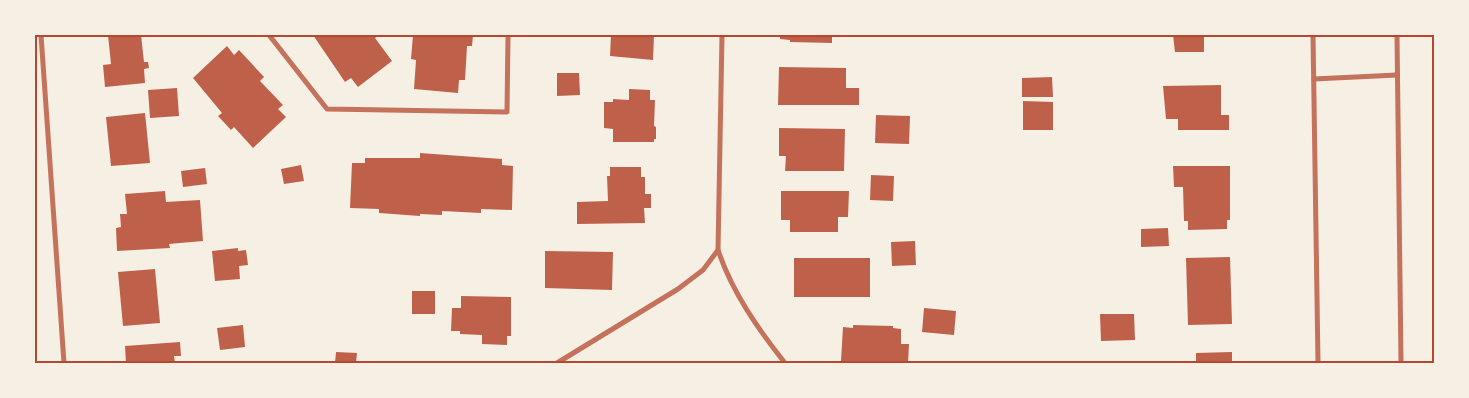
<svg xmlns="http://www.w3.org/2000/svg" width="1469" height="398" font-family="Lato,sans-serif">
<style>
.building{fill:#bf614a}
.lines{fill:none;stroke-linecap:round;stroke-linejoin:round}
.minor{stroke:#c5725c;stroke-width:5}
.neatline{fill:none;stroke:#b5482f;stroke-width:2}
</style>
<rect width="100%" height="100%" fill="#f6efe4"/>
<g class="building">
<path d="M 108,35 L 141,35 L 144,62 L 148,62 L 149,68 L 144,69 L 145,83 L 105,87 L 103,65 L 111,64 Z"/>
<path d="M 313,35 L 379,35 L 375,38 L 392,61 L 358,87 L 351,78 L 345,82 Z"/>
<path d="M 413,35 L 473,35 L 472,46 L 467,46 L 465,80 L 459,80 L 458,93 L 414,89 L 416,60 L 411,59 Z"/>
<path d="M 611,35 L 654,35 L 653,60 L 610,56 Z"/>
<path d="M 780,35 L 832,35 L 832,43 L 790,42 L 790,40 L 780,39 Z"/>
<path d="M 1173,35 L 1204,35 L 1204,52 L 1175,52 Z"/>
<path d="M 227,46 L 234,55 L 239,50 L 264,77 L 260,81 L 283,105 L 278,109 L 286,117 L 253,148 L 234,127 L 231,130 L 218,116 L 222,113 L 193,78 Z"/>
<path d="M 779,67 L 846,68 L 846,88 L 859,88 L 859,105 L 778,105 Z"/>
<path d="M 557,73 L 579,73 L 580,95 L 557,96 Z"/>
<path d="M 1052,77 L 1053,97 L 1022,97 L 1022,78 Z"/>
<path d="M 1221,85 L 1221,115 L 1229,115 L 1229,130 L 1178,130 L 1178,119 L 1166,119 L 1163,86 Z"/>
<path d="M 177,88 L 179,116 L 150,118 L 148,90 Z"/>
<path d="M 629,89 L 650,90 L 650,100 L 655,100 L 654,126 L 656,127 L 656,139 L 654,139 L 654,142 L 613,142 L 613,129 L 604,128 L 604,102 L 613,102 L 613,99 L 629,100 Z"/>
<path d="M 1023,101 L 1053,102 L 1053,130 L 1023,130 Z"/>
<path d="M 145,113 L 150,163 L 111,166 L 106,117 Z"/>
<path d="M 876,115 L 910,116 L 909,144 L 875,143 Z"/>
<path d="M 779,128 L 845,129 L 844,171 L 785,171 L 786,156 L 779,156 Z"/>
<path d="M 420,153 L 502,159 L 502,165 L 513,166 L 512,210 L 481,209 L 481,213 L 442,211 L 442,215 L 420,214 L 420,216 L 379,213 L 379,209 L 350,208 L 352,163 L 365,163 L 365,158 L 420,158 Z"/>
<path d="M 301,165 L 304,181 L 284,184 L 281,169 Z"/>
<path d="M 1173,166 L 1230,166 L 1230,220 L 1227,220 L 1227,229 L 1188,230 L 1188,221 L 1184,221 L 1183,187 L 1174,187 Z"/>
<path d="M 610,167 L 641,167 L 641,177 L 645,177 L 645,194 L 651,194 L 651,208 L 644,208 L 645,223 L 577,224 L 577,202 L 608,201 L 607,176 L 610,176 Z"/>
<path d="M 205,168 L 207,184 L 183,187 L 181,171 Z"/>
<path d="M 871,175 L 894,176 L 893,201 L 870,200 Z"/>
<path d="M 165,191 L 166,202 L 200,200 L 203,241 L 169,244 L 170,248 L 117,251 L 116,228 L 121,227 L 120,214 L 127,214 L 125,194 Z"/>
<path d="M 781,191 L 849,191 L 848,217 L 838,217 L 838,232 L 790,232 L 790,220 L 781,220 Z"/>
<path d="M 1168,228 L 1169,246 L 1141,247 L 1141,229 Z"/>
<path d="M 915,241 L 916,265 L 892,266 L 891,242 Z"/>
<path d="M 238,248 L 238,251 L 246,250 L 248,265 L 239,266 L 240,279 L 215,281 L 212,251 Z"/>
<path d="M 545,251 L 613,252 L 612,290 L 545,288 Z"/>
<path d="M 1230,257 L 1232,324 L 1188,325 L 1186,258 Z"/>
<rect x="794" y="258" width="76" height="39"/>
<path d="M 155,269 L 160,323 L 123,326 L 118,272 Z"/>
<rect x="412" y="291" width="23" height="23"/>
<path d="M 461,296 L 511,297 L 511,336 L 507,336 L 507,345 L 482,344 L 482,335 L 460,334 L 460,331 L 451,331 L 452,308 L 461,308 Z"/>
<path d="M 924,308 L 956,311 L 954,335 L 922,332 Z"/>
<path d="M 1100,314 L 1134,314 L 1135,340 L 1101,341 Z"/>
<path d="M 243,325 L 245,347 L 220,350 L 217,328 Z"/>
<path d="M 853,325 L 893,326 L 893,328 L 901,329 L 901,344 L 909,344 L 908,363 L 841,361 L 843,327 L 853,328 Z"/>
<path d="M 180,342 L 181,356 L 174,356 L 175,363 L 126,363 L 125,346 Z"/>
<path d="M 336,352 L 357,353 L 356,363 L 335,363 Z"/>
<path d="M 1232,352 L 1232,363 L 1196,363 L 1196,353 Z"/>
</g>
<g class="lines">
<g class="minor">
<path d="M 41,35 L 64,363"/>
<path d="M 269,35 L 327,109 L 507,112 L 508,35"/>
<path d="M 722,35 L 718,250 C 732,292 758,329 785,363"/>
<path d="M 1313,35 L 1318,363"/>
<path d="M 1397,35 L 1401,363"/>
<path d="M 1314,79 L 1397,75"/>
<path d="M 557,363 L 678,289 L 703,270 L 718,250"/>
</g>
</g>
<rect width="1469" height="398" fill="none" stroke="#f6efe4" stroke-width="72"/>
<rect x="36" y="36" width="1397" height="326" class="neatline"/>
</svg>
